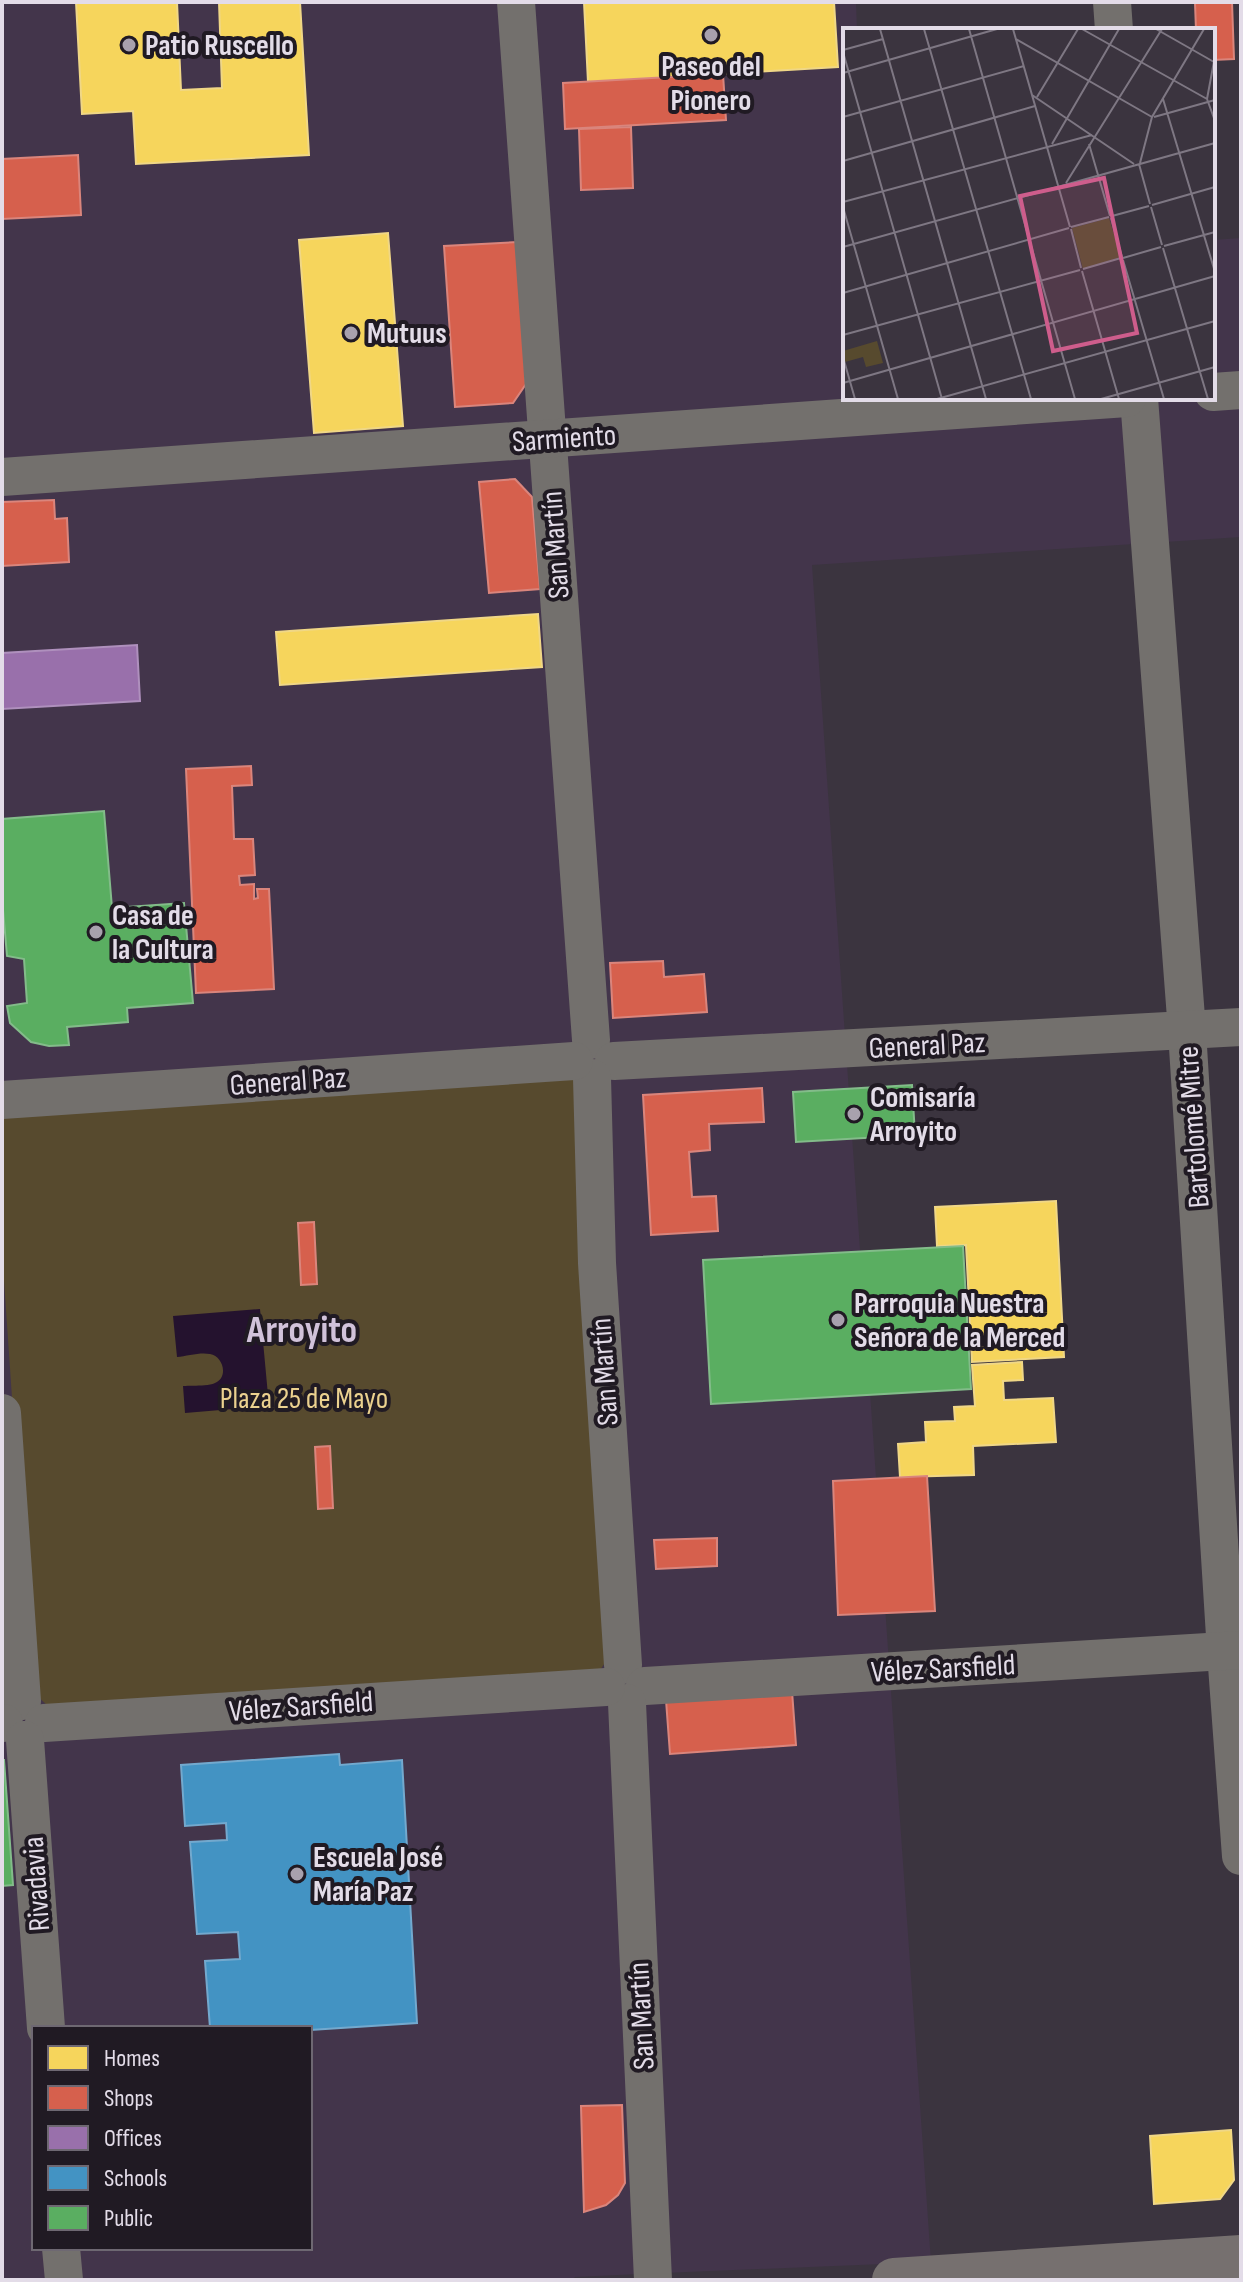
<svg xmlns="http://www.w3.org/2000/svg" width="1243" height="2282" font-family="'Sofia Sans Condensed',sans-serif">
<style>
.built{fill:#43354b;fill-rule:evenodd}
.green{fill:#574a2e}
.water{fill:#24122e}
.homes{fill:#f6d55c;stroke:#f0d786;stroke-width:2}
.shops{fill:#d6604d;stroke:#da857c;stroke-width:2}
.offices{fill:#9970ab;stroke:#af90bd;stroke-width:2}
.schools{fill:#4393c3;stroke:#73a9ce;stroke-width:2}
.public{fill:#5aae61;stroke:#83bc8a;stroke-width:2}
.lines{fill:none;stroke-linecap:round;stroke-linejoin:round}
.minor{stroke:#73706d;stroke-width:38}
.major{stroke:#76706f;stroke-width:44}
.poi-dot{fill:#a8a1ad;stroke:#201a23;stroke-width:3}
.labels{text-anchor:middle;stroke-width:8;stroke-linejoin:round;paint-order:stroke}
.poi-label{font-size:30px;font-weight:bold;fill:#e3dce8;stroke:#201a23;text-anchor:start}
.street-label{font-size:30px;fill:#e3dce8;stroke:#201a23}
.park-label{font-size:30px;fill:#ebd18f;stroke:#201a23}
.district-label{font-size:38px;font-weight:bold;fill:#d1c2da;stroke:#201a23}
.inset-road{fill:none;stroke:#7e7783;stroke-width:2}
.view{fill:#ce5d8c;fill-opacity:0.15;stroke:#ce5d8c;stroke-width:4}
.inset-edge{fill:none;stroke:#e3dce8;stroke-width:4}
</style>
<rect width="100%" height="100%" fill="#3b343f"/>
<path class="built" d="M 2,2 L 856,2 L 857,30 L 845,30 L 845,398 L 1213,398 L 1213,240 L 1241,238 L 1241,537 L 812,565 L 931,2262 L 639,2274 L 575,2277 L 572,2280 L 2,2280 L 2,1737 L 5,1736 L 2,1700 ZM 34,2028 L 310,2028 L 310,2248 L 34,2248 Z"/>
<path class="green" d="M 569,1070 L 581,1084 L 609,1657 L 598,1673 L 51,1709 L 32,1691 L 2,1251 L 2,1115 Z"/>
<path class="water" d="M 260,1309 L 269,1406 L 185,1413 L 183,1386 C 192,1385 206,1387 215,1383 C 229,1377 223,1356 210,1354 C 200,1352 187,1356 177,1357 L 173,1316 Z"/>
<g class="homes">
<path d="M 76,2 L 177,2 L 181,90 L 222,88 L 219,2 L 300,2 L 309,155 L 136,164 L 133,111 L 82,114 Z"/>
<path d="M 584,2 L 834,2 L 838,67 L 588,82 Z"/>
<path d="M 388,233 L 403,426 L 314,433 L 299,240 Z"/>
<path d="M 538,614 L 542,667 L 280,685 L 276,632 Z"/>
<path d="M 1056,1201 L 1064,1357 L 972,1362 L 966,1245 L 937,1246 L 935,1207 Z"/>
<path d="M 1022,1362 L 1023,1380 L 1003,1381 L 1004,1400 L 1053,1398 L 1056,1442 L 973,1446 L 974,1475 L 900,1477 L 898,1444 L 926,1442 L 925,1422 L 955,1421 L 954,1407 L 975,1406 L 972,1365 Z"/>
<path d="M 1231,2130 L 1234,2180 L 1220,2199 L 1154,2204 L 1150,2136 Z"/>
</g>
<g class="shops">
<path d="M 1232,2 L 1234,59 L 1213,60 L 1213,30 L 1196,30 L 1195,3 Z"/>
<path d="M 723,74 L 726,120 L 565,129 L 563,83 Z"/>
<path d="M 631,127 L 633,188 L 581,190 L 579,129 Z"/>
<path d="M 78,155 L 81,215 L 2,219 L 2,159 Z"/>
<path d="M 517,242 L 526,384 L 513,403 L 455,407 L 444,246 Z"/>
<path d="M 515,479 L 532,497 L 540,589 L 489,593 L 479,482 Z"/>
<path d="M 54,500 L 55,519 L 67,518 L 69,562 L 2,566 L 2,502 Z"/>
<path d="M 251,766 L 252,785 L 232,786 L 234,839 L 253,839 L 255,875 L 239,876 L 240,885 L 254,884 L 254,899 L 258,898 L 257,889 L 269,889 L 274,989 L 196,993 L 186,769 Z"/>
<path d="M 663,961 L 664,977 L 704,974 L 707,1012 L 613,1018 L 610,963 Z"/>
<path d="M 762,1088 L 764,1122 L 709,1124 L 710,1150 L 689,1152 L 692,1197 L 716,1196 L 718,1231 L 651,1235 L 643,1095 Z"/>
<path d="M 314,1222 L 317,1284 L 301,1285 L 298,1223 Z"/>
<path d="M 330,1446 L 333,1508 L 318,1509 L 315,1447 Z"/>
<path d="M 927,1476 L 935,1611 L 838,1615 L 833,1481 Z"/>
<path d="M 717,1538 L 717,1566 L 656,1569 L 654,1540 Z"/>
<path d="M 792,1691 L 796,1745 L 670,1754 L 666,1700 Z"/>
<path d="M 622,2105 L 625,2183 L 618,2195 L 606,2205 L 584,2212 L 581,2106 Z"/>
</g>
<path class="offices" d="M 137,645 L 140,701 L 2,709 L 2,653 Z"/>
<path class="schools" d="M 339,1754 L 340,1765 L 402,1760 L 417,2023 L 310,2030 L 210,2028 L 205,1961 L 240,1959 L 238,1932 L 197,1934 L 190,1842 L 227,1840 L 226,1823 L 185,1826 L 181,1765 Z"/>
<g class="public">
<path d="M 104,811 L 112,908 L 184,903 L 193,1003 L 127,1008 L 128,1022 L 67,1027 L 69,1045 L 49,1046 L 31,1042 L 10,1023 L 7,1006 L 27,1003 L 24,959 L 7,956 L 2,898 L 2,819 Z"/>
<path d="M 912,1085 L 915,1135 L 796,1142 L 793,1092 Z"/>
<path d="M 963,1246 L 971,1389 L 711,1404 L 703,1260 Z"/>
<path d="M 2,1760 L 4,1760 L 13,1885 L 2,1886 Z"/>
</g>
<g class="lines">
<g class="minor">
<path d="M 516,2 L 591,1040"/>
<path d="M 1112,2 L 1114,30"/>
<path d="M 1213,392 L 1241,390"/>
<path d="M 1139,398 L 1187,1031 L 1226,1652 L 1241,1856"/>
<path d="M 2,477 L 1127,398"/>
<path d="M 614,1061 L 1241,1027"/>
<path d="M 592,1078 L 597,1263 L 623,1665"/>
<path d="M 2,1100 L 574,1061"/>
<path d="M 2,1413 L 22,1701"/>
<path d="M 645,1686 L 1241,1650"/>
<path d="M 627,1703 L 653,2280"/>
<path d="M 2,1723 L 4,1723"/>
<path d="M 44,1723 L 606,1687"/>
<path d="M 25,1740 L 46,2028"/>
<path d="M 61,2248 L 64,2280"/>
</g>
<path class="major" d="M 894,2280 L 1241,2257"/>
</g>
<g class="poi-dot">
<circle cx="711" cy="35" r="8"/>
<circle cx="129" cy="45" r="8"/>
<circle cx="351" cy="333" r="8"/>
<circle cx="96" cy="932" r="8"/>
<circle cx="854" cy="1114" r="8"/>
<circle cx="838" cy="1320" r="8"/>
<circle cx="297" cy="1874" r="8"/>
</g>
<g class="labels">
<g class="poi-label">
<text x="145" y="55">Patio Ruscello</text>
<text x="711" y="76" text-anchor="middle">Paseo del<tspan x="711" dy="34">Pionero</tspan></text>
<text x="367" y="343">Mutuus</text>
<text x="112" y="925">Casa de<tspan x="112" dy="34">la Cultura</tspan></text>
<text x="870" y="1107">Comisaría<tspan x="870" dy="34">Arroyito</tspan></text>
<text x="854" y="1313">Parroquia Nuestra<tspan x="854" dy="34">Señora de la Merced</tspan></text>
<text x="313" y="1867">Escuela José<tspan x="313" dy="34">María Paz</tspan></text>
</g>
<g class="street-label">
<text transform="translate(564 438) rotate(-4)" y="10">Sarmiento</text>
<text transform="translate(555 545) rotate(-94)" y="10">San Martín</text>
<text transform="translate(927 1045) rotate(-3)" y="10">General Paz</text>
<text transform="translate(288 1081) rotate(-4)" y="10">General Paz</text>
<text transform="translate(1193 1127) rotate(-94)" y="10">Bartolomé Mitre</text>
<text transform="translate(604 1372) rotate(-94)" y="10">San Martín</text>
<text transform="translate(943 1668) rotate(-3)" y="10">Vélez Sarsfield</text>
<text transform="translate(301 1706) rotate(-4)" y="10">Vélez Sarsfield</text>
<text transform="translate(36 1884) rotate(-94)" y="10">Rivadavia</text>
<text transform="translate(641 2016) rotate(-93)" y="10">San Martín</text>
</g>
<g class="park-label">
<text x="304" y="1408">Plaza 25 de Mayo</text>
</g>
<g class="district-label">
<text x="302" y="1342">Arroyito</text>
</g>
</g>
<g transform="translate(843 28)">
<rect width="372" height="372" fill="#3b343f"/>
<path d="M 266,190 L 278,229 L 240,241 L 229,200 ZM 34,313 L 40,335 L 23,339 L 20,329 L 2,334 L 0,323 Z" fill="#574a2e"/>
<path class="inset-road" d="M 37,1 L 143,371M 81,1 L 188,371M 126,1 L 232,371M 170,1 L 227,199M 239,1 L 364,71M 313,1 L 371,34M 173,11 L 309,89M 0,22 L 40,11M 0,24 L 99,371M 372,28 L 364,71 L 372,93M 0,45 L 154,1M 189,67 L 291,136M 194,69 L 235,1M 320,71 L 372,244M 0,89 L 181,38M 311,89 L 372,72M 209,116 L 276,1M 246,116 L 267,188M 0,133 L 192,78M 297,135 L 309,89 L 361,1M 296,136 L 307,176M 223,155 L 319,1M 0,174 L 249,107M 309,177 L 372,159M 0,179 L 55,371M 308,179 L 319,217M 269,188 L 306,178M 268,190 L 279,229M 228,199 L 266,189M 228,201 L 238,240M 321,218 L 372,204M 0,219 L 372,115M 320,220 L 365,371M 280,230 L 318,219M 280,232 L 321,371M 240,241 L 278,230M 239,243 L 276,371M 0,265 L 226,200M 0,307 L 237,242M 0,329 L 12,371M 0,355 L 372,248M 94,371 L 372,293M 258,371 L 372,339"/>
<path class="view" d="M 261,150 L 294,305 L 210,323 L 177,168 Z"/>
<rect width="372" height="372" class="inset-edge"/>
</g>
<rect width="1243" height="2282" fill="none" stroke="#e3dce8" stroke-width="8"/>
<rect x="32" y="2026" width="280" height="224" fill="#201a23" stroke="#6e6872" stroke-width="2"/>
<rect x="48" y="2046" width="40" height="24" fill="#f6d55c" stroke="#6e6872" stroke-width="2"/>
<text x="104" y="2066" font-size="24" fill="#e3dce8">Homes</text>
<rect x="48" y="2086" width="40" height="24" fill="#d6604d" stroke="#6e6872" stroke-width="2"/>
<text x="104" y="2106" font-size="24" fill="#e3dce8">Shops</text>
<rect x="48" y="2126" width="40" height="24" fill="#9970ab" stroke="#6e6872" stroke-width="2"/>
<text x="104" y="2146" font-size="24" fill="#e3dce8">Offices</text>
<rect x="48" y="2166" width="40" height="24" fill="#4393c3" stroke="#6e6872" stroke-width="2"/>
<text x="104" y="2186" font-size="24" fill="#e3dce8">Schools</text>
<rect x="48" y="2206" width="40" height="24" fill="#5aae61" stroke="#6e6872" stroke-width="2"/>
<text x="104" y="2226" font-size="24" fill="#e3dce8">Public</text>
</svg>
